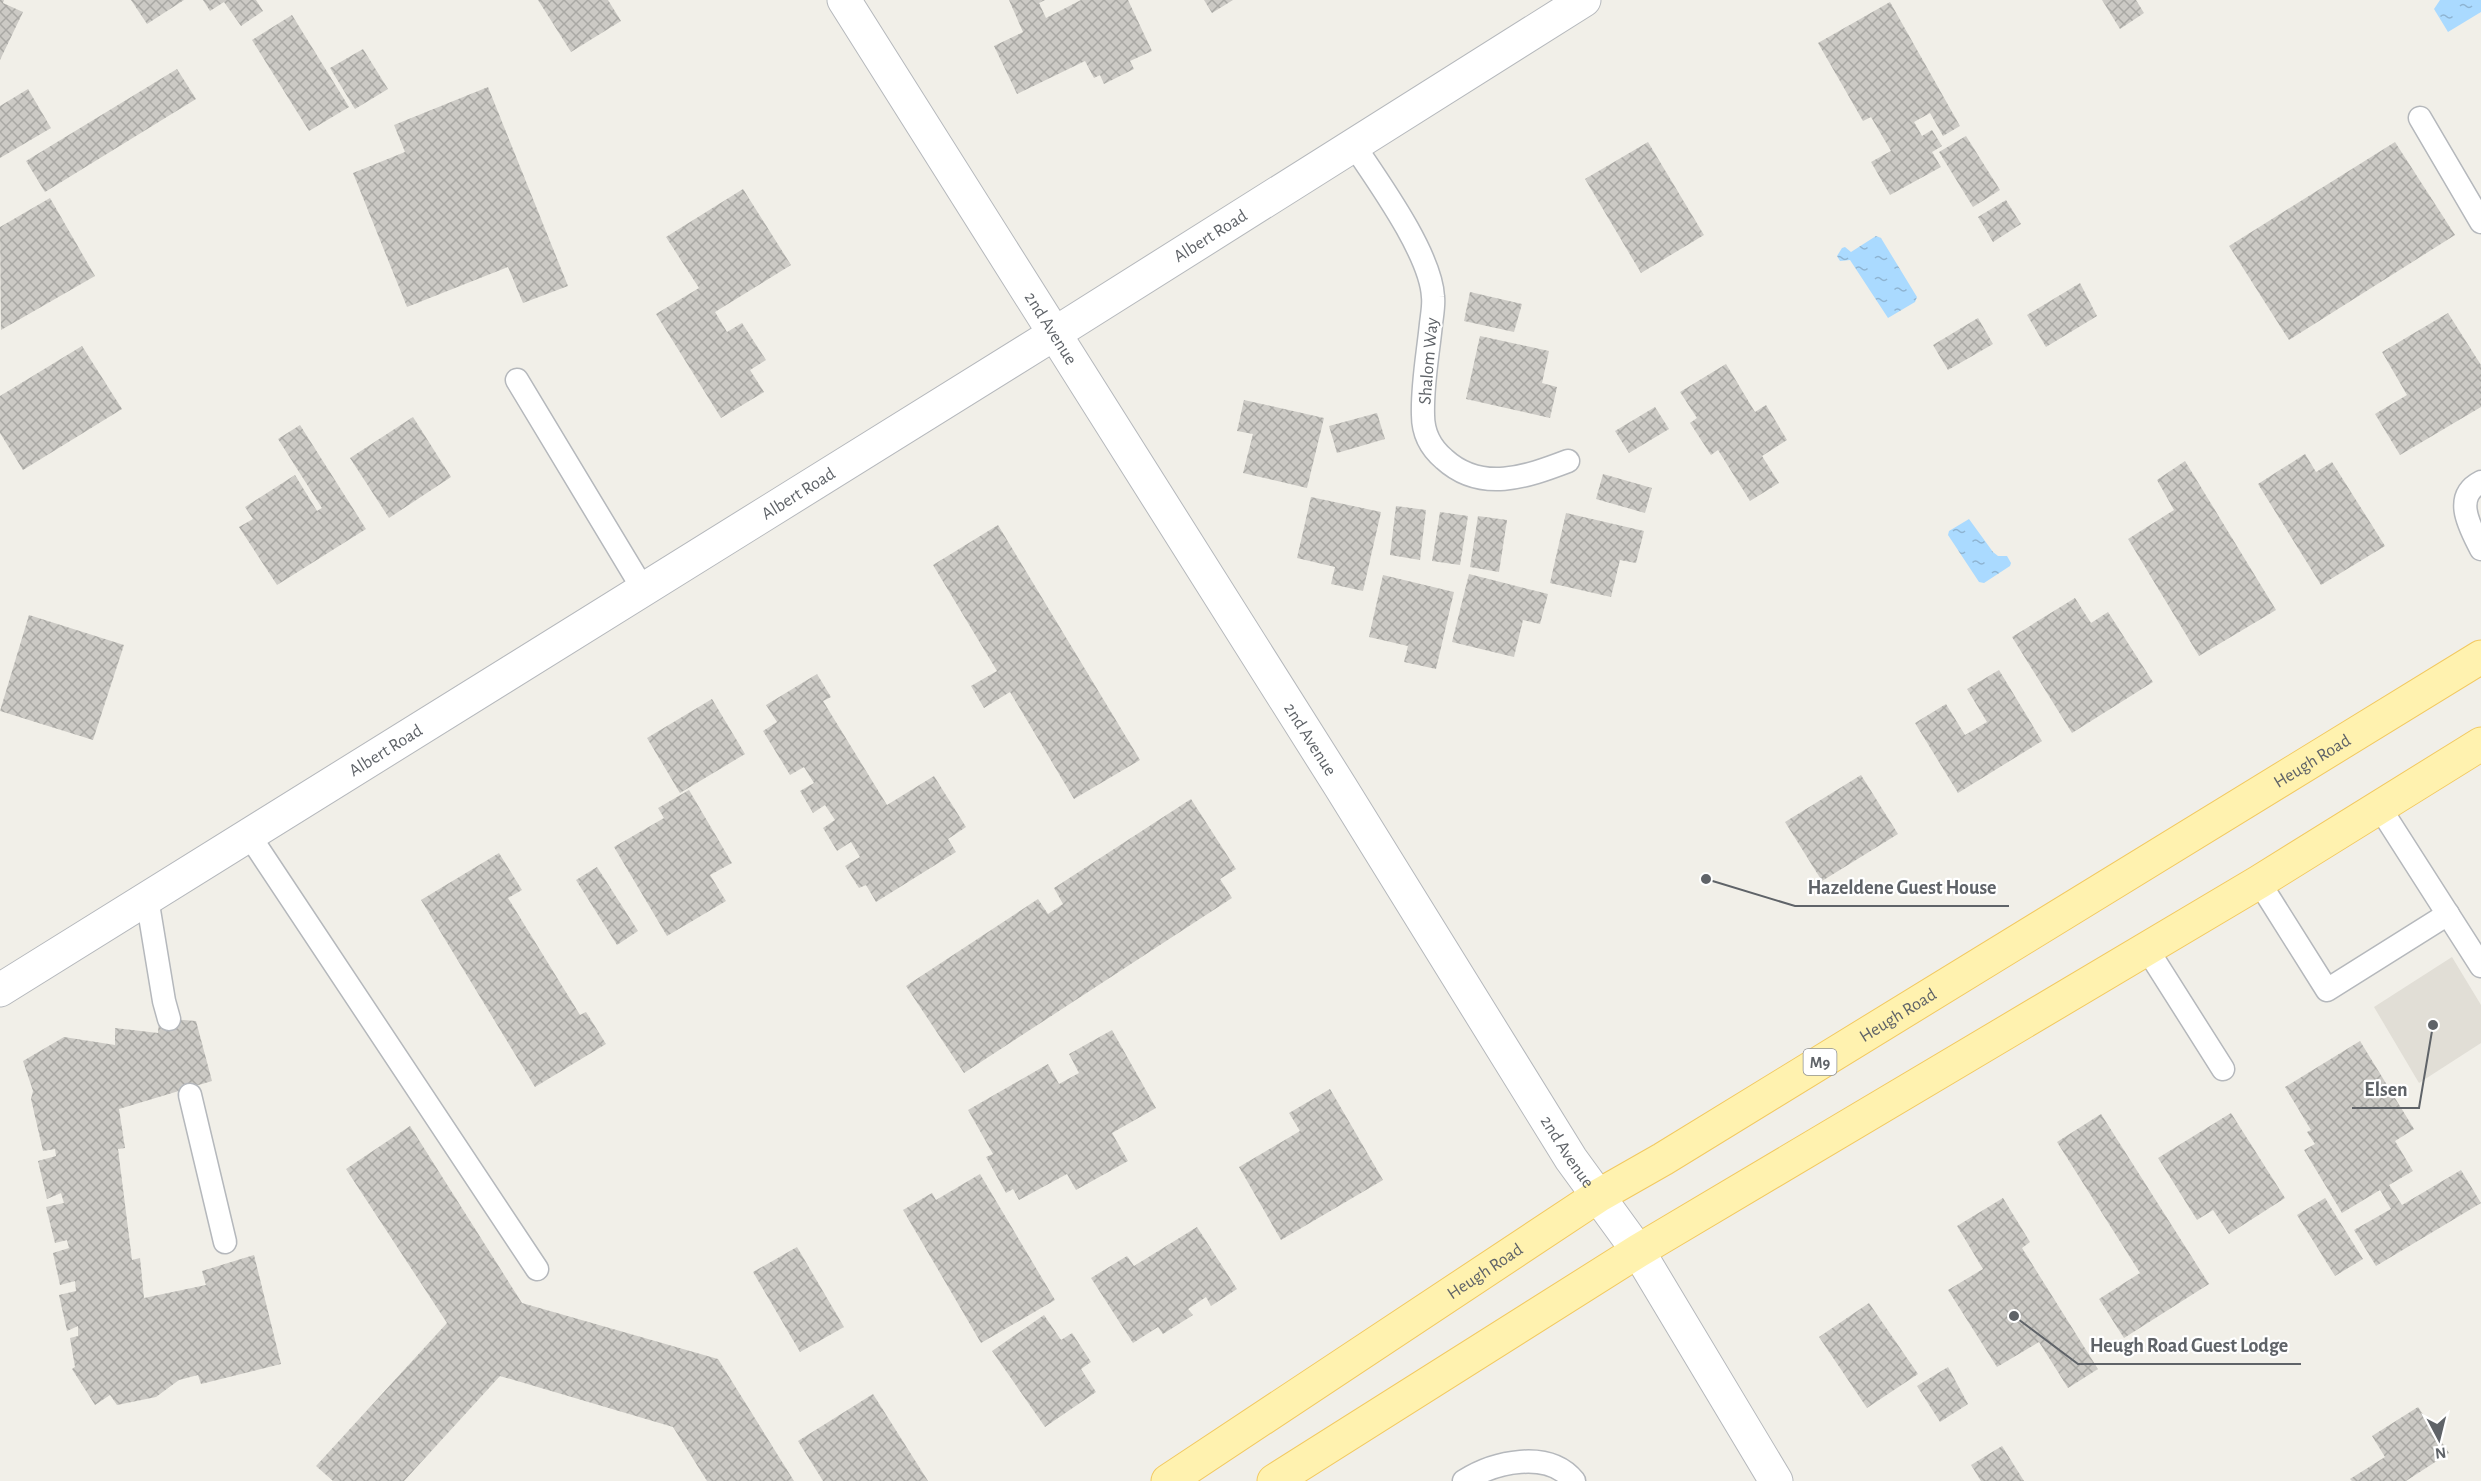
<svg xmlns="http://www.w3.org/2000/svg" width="2481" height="1481" font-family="'Alegreya Sans',sans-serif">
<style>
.education{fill:#e1ded6}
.water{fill:url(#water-ripples)}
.building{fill:url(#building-cross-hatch)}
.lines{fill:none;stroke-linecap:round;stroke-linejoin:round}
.service-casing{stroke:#b5b8bc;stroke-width:25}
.minor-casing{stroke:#b5b8bc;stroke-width:35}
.primary-casing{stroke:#f2c960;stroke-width:35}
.service{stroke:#fff;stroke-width:22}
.minor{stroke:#fff;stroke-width:33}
.primary{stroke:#fff2af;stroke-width:33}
.labels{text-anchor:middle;stroke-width:4.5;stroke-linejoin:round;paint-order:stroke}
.shield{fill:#fff;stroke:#8f9295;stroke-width:1.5}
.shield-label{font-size:16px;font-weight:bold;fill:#5f6368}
.street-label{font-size:18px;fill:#5f6368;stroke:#fff}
.leader{fill:none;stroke:#5f6368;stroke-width:2}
.callout-dot{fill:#5f6368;stroke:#fff;stroke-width:2}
.callout-label{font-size:20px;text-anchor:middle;font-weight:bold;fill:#5f6368;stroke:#fff;stroke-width:4.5;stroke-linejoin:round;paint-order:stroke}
</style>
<defs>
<pattern id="water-ripples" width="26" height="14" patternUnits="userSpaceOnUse" patternTransform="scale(1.5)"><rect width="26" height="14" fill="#aadaff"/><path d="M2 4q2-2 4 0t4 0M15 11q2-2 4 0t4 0" fill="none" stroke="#8eb4d2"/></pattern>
<pattern id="building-cross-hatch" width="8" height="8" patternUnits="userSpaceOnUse" patternTransform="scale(1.5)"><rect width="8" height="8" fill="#cccac5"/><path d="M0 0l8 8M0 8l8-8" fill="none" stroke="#a9a8a4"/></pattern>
</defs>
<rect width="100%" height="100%" fill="#f1efe8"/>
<path class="education" d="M 2452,957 L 2481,1005 L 2481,1043 L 2419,1083 L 2374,1007 Z"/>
<g class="water">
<path d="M 2440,0 L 2481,0 L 2481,12 L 2448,32 L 2434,9 Z"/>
<path d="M 1876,236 L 1881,238 L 1917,297 L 1915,302 L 1888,318 L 1850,260 L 1840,261 L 1837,256 L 1842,248 L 1845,247 L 1851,252 Z"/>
<path d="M 1969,519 L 1993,552 L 1998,556 L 2007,556 L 2011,563 L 2010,566 L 1984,583 L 1979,582 L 1948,535 L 1949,531 Z"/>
</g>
<g class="building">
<path d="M 0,0 L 4,0 L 3,3 L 23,12 L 0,60 Z"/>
<path d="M 131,0 L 184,0 L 147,24 Z"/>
<path d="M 203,0 L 256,0 L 263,11 L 241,26 L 224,2 L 210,11 Z"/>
<path d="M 538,0 L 608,0 L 621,21 L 571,52 Z"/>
<path d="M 1009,0 L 1045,0 L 1039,3 L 1046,18 L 1081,0 L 1128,0 L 1152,51 L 1130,61 L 1134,69 L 1104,84 L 1100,75 L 1094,78 L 1085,61 L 1017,94 L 994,46 L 1023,32 Z"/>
<path d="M 1204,0 L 1233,0 L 1212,13 Z"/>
<path d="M 2102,0 L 2136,0 L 2144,13 L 2120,29 Z"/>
<path d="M 1890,2 L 1960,126 L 1943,136 L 1930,113 L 1914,122 L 1922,136 L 1932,130 L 1942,146 L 1932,152 L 1941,167 L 1890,195 L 1871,162 L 1891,151 L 1871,117 L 1863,121 L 1818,43 Z"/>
<path d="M 292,15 L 349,107 L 309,131 L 252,40 Z"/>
<path d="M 363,49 L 388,89 L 355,109 L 330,68 Z"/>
<path d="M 177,69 L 196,99 L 45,192 L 26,161 Z"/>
<path d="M 488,87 L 568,286 L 523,303 L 508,267 L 407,307 L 353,173 L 405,152 L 394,125 Z"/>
<path d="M 28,89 L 51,128 L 0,158 L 0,106 Z"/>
<path d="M 1966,136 L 2000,190 L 1973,207 L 1939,152 Z"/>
<path d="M 1648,142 L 1704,235 L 1641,273 L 1585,179 Z"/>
<path d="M 2395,142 L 2455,235 L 2289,340 L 2229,246 Z"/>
<path d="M 743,189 L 791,265 L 715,312 L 727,332 L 742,323 L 766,360 L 750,370 L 764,392 L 721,418 L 656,314 L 699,288 L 666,237 Z"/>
<path d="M 50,198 L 95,276 L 1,330 L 0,227 Z"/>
<path d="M 2006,200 L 2021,224 L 1993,242 L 1978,217 Z"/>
<path d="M 2080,283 L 2097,316 L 2046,347 L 2027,315 Z"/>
<path d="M 1470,292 L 1522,304 L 1514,332 L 1464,321 Z"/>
<path d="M 2448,313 L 2481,365 L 2481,407 L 2400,455 L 2375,414 L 2407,395 L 2382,352 Z"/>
<path d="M 1978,318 L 1993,344 L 1948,370 L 1933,345 Z"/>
<path d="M 1480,336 L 1549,351 L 1542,383 L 1557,387 L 1550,418 L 1466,399 Z"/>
<path d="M 82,346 L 122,409 L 23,470 L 0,433 L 0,396 Z"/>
<path d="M 1726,364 L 1755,412 L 1766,405 L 1787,440 L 1762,456 L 1779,483 L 1750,501 L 1718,450 L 1711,455 L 1690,423 L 1697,418 L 1680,392 Z"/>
<path d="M 1244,400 L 1324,418 L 1307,488 L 1243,473 L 1253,434 L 1237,431 Z"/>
<path d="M 1655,407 L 1669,429 L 1629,453 L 1615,431 Z"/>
<path d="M 1377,413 L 1385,439 L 1337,453 L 1329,426 Z"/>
<path d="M 413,417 L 451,477 L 389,518 L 350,458 Z"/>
<path d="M 300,425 L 366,529 L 277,585 L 239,527 L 253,519 L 245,507 L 295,475 L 317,511 L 322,508 L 278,439 Z"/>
<path d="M 2305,454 L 2316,472 L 2332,462 L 2385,546 L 2321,585 L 2258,484 Z"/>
<path d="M 2185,461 L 2276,610 L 2199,656 L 2128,539 L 2174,510 L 2157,480 Z"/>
<path d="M 1603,474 L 1652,488 L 1645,513 L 1596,499 Z"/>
<path d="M 1311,497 L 1381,512 L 1363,591 L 1331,584 L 1335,567 L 1297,558 Z"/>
<path d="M 1396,506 L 1426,510 L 1420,560 L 1390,555 Z"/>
<path d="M 1440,512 L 1468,516 L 1460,565 L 1432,561 Z"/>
<path d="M 1566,513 L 1644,531 L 1636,563 L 1620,560 L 1611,597 L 1550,583 Z"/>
<path d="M 1478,516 L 1507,520 L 1499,572 L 1470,567 Z"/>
<path d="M 998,525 L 1140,760 L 1074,799 L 1010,692 L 984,708 L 971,686 L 997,671 L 933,565 Z"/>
<path d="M 1469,574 L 1548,594 L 1540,624 L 1523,620 L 1514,657 L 1452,642 Z"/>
<path d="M 1383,575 L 1454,592 L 1436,669 L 1404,662 L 1408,646 L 1369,637 Z"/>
<path d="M 2075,598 L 2091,623 L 2108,612 L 2153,682 L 2072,733 L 2012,637 Z"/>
<path d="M 29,615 L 124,645 L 93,740 L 0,711 Z"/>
<path d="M 1999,670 L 2042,741 L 1958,793 L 1915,723 L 1946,704 L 1965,735 L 1987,722 L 1967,689 Z"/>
<path d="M 817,674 L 831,697 L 823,701 L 887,805 L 934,776 L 966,827 L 948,839 L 956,852 L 876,902 L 866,885 L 859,888 L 845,866 L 860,857 L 851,842 L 837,851 L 823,828 L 835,820 L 825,805 L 813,813 L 800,791 L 814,783 L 804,767 L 790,775 L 763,731 L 777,722 L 766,705 Z"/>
<path d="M 712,699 L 745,754 L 680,793 L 647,738 Z"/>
<path d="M 1861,775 L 1898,834 L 1822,881 L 1785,822 Z"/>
<path d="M 689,790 L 732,863 L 710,875 L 726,901 L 667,936 L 614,847 L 664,818 L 658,808 Z"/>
<path d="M 1191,799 L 1236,869 L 1220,879 L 1232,898 L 964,1073 L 906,986 L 1038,899 L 1048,914 L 1063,904 L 1054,888 Z"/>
<path d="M 499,853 L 522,890 L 508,898 L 580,1015 L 586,1012 L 606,1044 L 535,1087 L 421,900 Z"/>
<path d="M 597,867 L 638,931 L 617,945 L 576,880 Z"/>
<path d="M 159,1018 L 196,1021 L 212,1081 L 119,1109 L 125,1148 L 118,1149 L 132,1260 L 140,1258 L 144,1298 L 206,1285 L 202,1271 L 254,1255 L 281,1364 L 201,1384 L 198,1375 L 179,1380 L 156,1397 L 117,1405 L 110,1395 L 95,1405 L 72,1369 L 75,1367 L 70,1338 L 78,1336 L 78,1326 L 67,1331 L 59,1295 L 76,1291 L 75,1281 L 60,1285 L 53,1253 L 69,1248 L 67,1240 L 55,1243 L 46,1207 L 64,1203 L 61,1193 L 47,1199 L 38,1161 L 56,1156 L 55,1149 L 43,1151 L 31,1099 L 33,1091 L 23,1061 L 64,1037 L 115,1045 L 115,1028 L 158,1033 Z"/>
<path d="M 1112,1030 L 1156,1108 L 1112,1133 L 1128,1161 L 1076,1190 L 1067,1174 L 1019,1200 L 1013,1189 L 1006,1193 L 986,1157 L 993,1154 L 968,1110 L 1048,1064 L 1059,1084 L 1079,1073 L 1069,1054 Z"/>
<path d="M 2360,1041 L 2414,1129 L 2395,1141 L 2413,1171 L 2389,1185 L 2402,1205 L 2461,1170 L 2481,1203 L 2376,1266 L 2354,1230 L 2391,1209 L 2380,1190 L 2342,1213 L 2304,1150 L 2315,1144 L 2307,1132 L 2311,1130 L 2285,1087 Z"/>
<path d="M 1330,1089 L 1383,1180 L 1281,1240 L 1239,1167 L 1300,1131 L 1289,1113 Z"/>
<path d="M 2231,1113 L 2285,1198 L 2229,1234 L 2213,1210 L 2197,1220 L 2158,1158 Z"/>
<path d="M 2101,1114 L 2209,1284 L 2124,1338 L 2099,1299 L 2140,1273 L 2057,1142 Z"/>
<path d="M 410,1126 L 522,1303 L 718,1359 L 794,1481 L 707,1481 L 673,1427 L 500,1376 L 404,1481 L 333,1481 L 316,1466 L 447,1323 L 346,1169 Z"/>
<path d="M 980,1174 L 1055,1300 L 981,1343 L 903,1210 L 932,1193 L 936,1200 Z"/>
<path d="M 2003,1198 L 2030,1242 L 2022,1248 L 2098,1369 L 2068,1388 L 2039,1342 L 1997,1367 L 1948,1290 L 1983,1269 L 1957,1226 Z"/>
<path d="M 2325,1198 L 2363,1259 L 2335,1276 L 2297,1215 Z"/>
<path d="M 1197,1227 L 1237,1289 L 1211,1306 L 1206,1297 L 1188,1309 L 1193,1315 L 1163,1334 L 1158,1327 L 1133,1343 L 1091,1278 L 1127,1256 L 1134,1266 Z"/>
<path d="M 797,1247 L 844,1327 L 800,1352 L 753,1272 Z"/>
<path d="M 1869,1303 L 1918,1374 L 1867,1408 L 1819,1337 Z"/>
<path d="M 1044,1315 L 1061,1340 L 1072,1333 L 1091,1362 L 1081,1369 L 1096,1392 L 1045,1427 L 992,1351 Z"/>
<path d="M 1948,1367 L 1968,1404 L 1940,1422 L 1917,1386 Z"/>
<path d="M 873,1394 L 928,1481 L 823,1481 L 798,1441 Z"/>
<path d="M 2418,1407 L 2449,1453 L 2406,1481 L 2352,1481 L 2350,1479 L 2385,1457 L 2372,1436 Z"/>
<path d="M 2002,1446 L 2024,1481 L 1981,1481 L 1971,1465 Z"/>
</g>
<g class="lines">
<g class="service-casing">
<g id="service">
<path d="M 2420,118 L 2481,222"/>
<path d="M 1353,144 C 1377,180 1431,254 1433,297 C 1434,305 1432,315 1431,324 C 1428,354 1422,385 1423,415 C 1423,433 1431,448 1444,459 C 1481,493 1526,477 1568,461"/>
<path d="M 517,380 L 643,589"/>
<path d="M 2481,482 C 2452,497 2470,527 2481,549"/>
<path d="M 2380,808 L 2481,966"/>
<path d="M 249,835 L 537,1269"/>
<path d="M 2259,882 L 2327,990 L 2448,914"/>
<path d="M 147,898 L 164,1001 L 169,1019"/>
<path d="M 2147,949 L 2223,1069"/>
<path d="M 190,1095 L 225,1242"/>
<path d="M 1464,1481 C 1494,1462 1548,1449 1574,1481"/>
</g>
</g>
<g class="minor-casing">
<g id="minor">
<path id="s1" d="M 844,0 L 1340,786 L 1571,1159 L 1638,1251 L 1776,1481"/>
<path id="s2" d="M 0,990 L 1054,334 L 1584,0"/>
</g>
</g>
<g class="primary-casing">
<g id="primary">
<path id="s3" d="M 1168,1481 L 1598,1196 L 1663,1159 L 2481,657"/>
<path d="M 1274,1481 L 1638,1251 L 2259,882 L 2481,744"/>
</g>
</g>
<use href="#service" class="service"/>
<use href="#minor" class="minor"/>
<use href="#primary" class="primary"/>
</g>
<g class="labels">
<rect class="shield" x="1803.5" y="1049" width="33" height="26" rx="4.5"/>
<g class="shield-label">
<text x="1820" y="1068">M9</text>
</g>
<g class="street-label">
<text dy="6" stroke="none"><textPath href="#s2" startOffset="1426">Albert Road</textPath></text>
<text dy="6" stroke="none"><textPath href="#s1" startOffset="388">2nd Avenue</textPath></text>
<text transform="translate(1428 361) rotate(-85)" y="6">Shalom Way</text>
<text dy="6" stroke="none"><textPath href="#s2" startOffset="940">Albert Road</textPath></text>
<text dy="6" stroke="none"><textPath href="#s1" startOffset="874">2nd Avenue</textPath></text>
<text dy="6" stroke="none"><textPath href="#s2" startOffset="454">Albert Road</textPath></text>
<text dy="6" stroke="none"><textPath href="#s3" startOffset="1352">Heugh Road</textPath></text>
<text dy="6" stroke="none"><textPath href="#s3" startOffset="866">Heugh Road</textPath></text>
<text dy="6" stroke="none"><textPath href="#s1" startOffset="1360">2nd Avenue</textPath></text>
<text dy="6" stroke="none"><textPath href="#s3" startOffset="380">Heugh Road</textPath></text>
</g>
</g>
<path class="leader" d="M1706 879L1795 906H2009M2433 1025L2419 1108H2352M2014 1316L2078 1364H2301"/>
<g class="callout-dot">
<circle cx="1706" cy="879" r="6"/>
<circle cx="2433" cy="1025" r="6"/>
<circle cx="2014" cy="1316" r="6"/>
</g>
<g class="callout-label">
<text x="1902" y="894">Hazeldene Guest House</text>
<text x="2386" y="1096">Elsen</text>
<text x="2189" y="1352">Heugh Road Guest Lodge</text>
</g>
<g transform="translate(2439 1439) rotate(173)" stroke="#ffffff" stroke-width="4.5" paint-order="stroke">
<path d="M0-4.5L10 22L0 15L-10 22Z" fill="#5f6368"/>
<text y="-9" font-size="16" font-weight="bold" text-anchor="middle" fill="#5f6368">N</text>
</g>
</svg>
